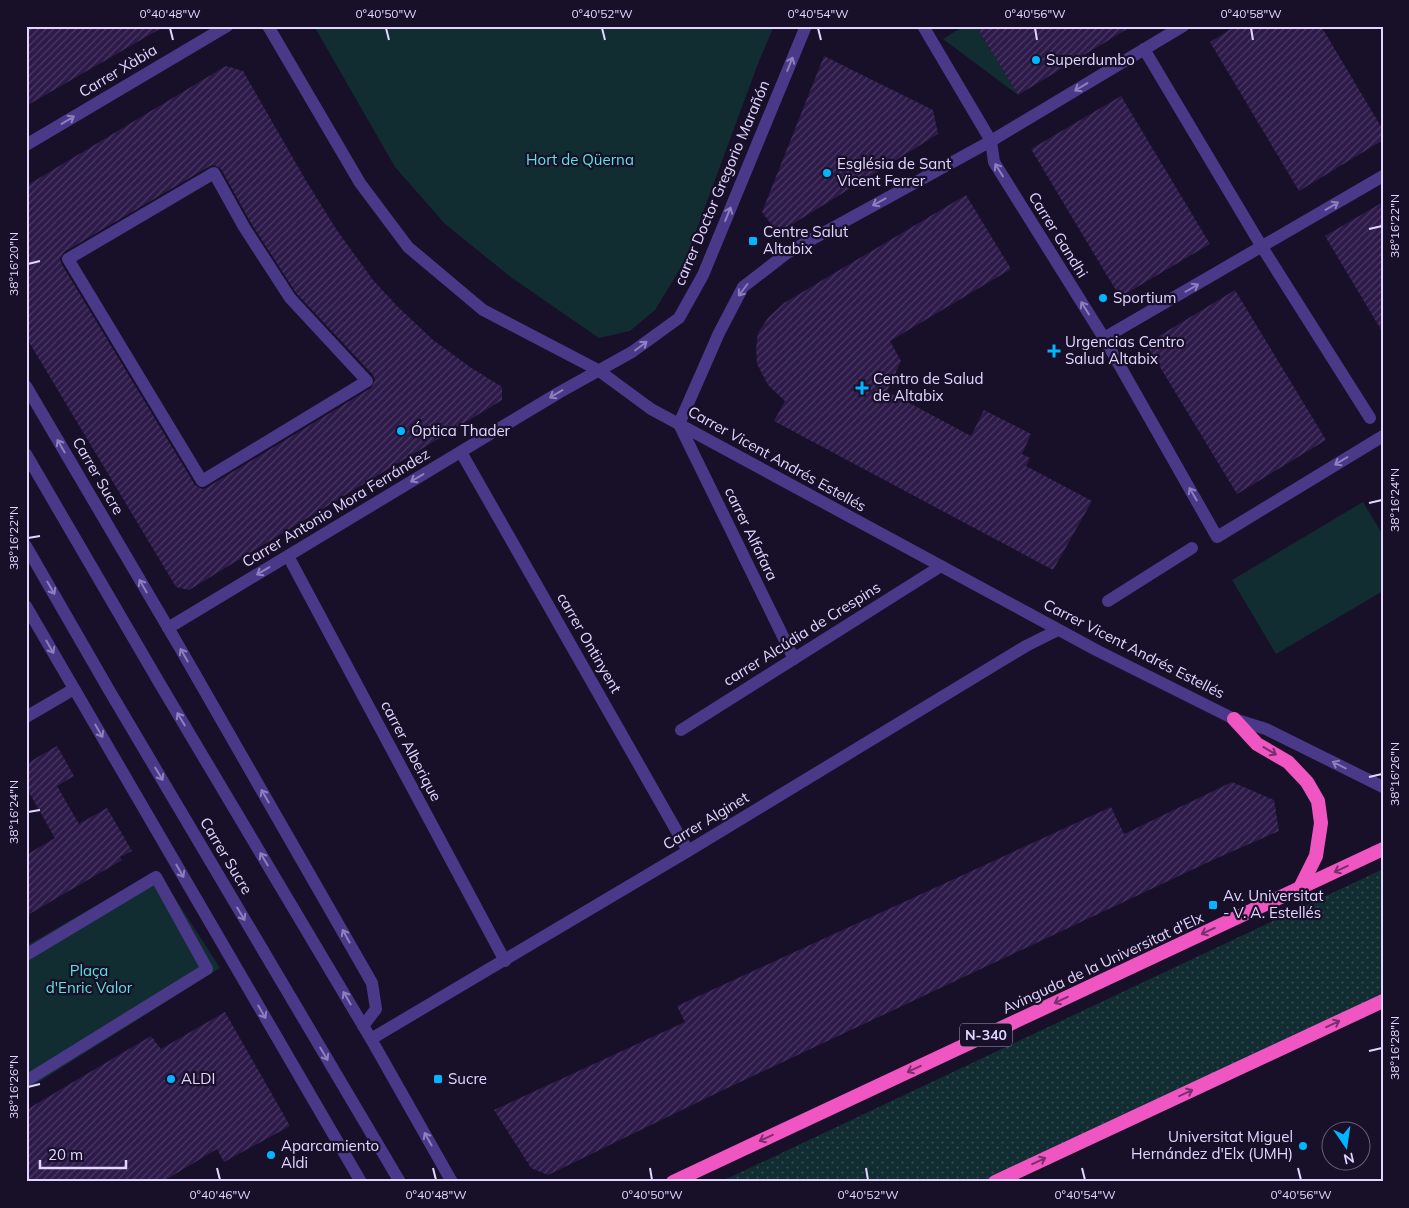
<svg xmlns="http://www.w3.org/2000/svg" width="1409" height="1208" font-family="Mulish,sans-serif">
<style>
.green{fill:#112d32}
.garden{fill:url(#garden-dots)}
.building{fill:url(#building-hatch);fill-rule:evenodd}
.lines{fill:none;stroke-linecap:round;stroke-linejoin:round}
.service{stroke:#4a3888;stroke-width:12}
.pedestrian{stroke:#4a3888;stroke-width:12}
.minor{stroke:#4a3888;stroke-width:12}
.trunk{stroke:#f056c1;stroke-width:14}
.oneway{stroke:#8e7fbe}
.oneway2{stroke:#792f6d}
.ticks{fill:none;stroke:#e2d5ff;stroke-width:2}
.poi-dot{fill:#01b6ff;stroke:#180f28;stroke-width:2}
.labels{text-anchor:middle;stroke-width:4.5;stroke-linejoin:round;paint-order:stroke}
.shield{fill:#180f28;stroke:#a59abe;stroke-width:1}
.shield-label{font-size:14px;font-weight:bold;fill:#e2d5ff}
.poi-label{font-size:15px;fill:#e2d5ff;stroke:#180f28;text-anchor:start}
.street-label{font-size:15px;fill:#e2d5ff;stroke:#180f28}
.park-label{font-size:15px;fill:#5ce4dc;stroke:#180f28}
.neatline{fill:none;stroke:#e2d5ff;stroke-width:2}
.ticks-label{font-size:12px;text-anchor:middle;fill:#e2d5ff}
</style>
<defs>
<pattern id="garden-dots" width="8" height="8" patternUnits="userSpaceOnUse" patternTransform="scale(1.25)"><rect width="8" height="8" fill="#112d32"/><path d="M2 2h.1M6 6h.1" fill="none" stroke="#334b51" stroke-width="1.8" stroke-linecap="round"/></pattern>
<pattern id="building-hatch" width="6" height="6" patternUnits="userSpaceOnUse" patternTransform="scale(1.25)"><rect width="6" height="6" fill="#2d1a49"/><path d="M-1 1l2-2M0 6l6-6M5 7l2-2" fill="none" stroke="#4b3a64"/></pattern>
</defs>
<rect width="100%" height="100%" fill="#180f28"/>
<g class="green">
<path d="M 314,26 L 774,26 L 759,61 L 685,261 L 655,310 L 630,331 L 599,338 L 512,278 L 445,224 L 395,167 Z"/>
<path d="M 964,26 L 976,26 L 1018,95 L 943,39 Z"/>
<path d="M 1363,502 L 1383,535 L 1383,591 L 1276,654 L 1232,580 Z"/>
<path d="M 157,870 L 220,968 L 26,1090 L 26,946 Z"/>
</g>
<path class="garden" d="M 1383,869 L 1383,995 L 988,1182 L 720,1182 Z"/>
<g class="building">
<path d="M 26,26 L 165,26 L 26,106 Z"/>
<path d="M 976,26 L 1132,26 L 1018,95 Z"/>
<path d="M 1236,26 L 1321,26 L 1383,130 L 1383,140 L 1299,191 L 1210,42 Z"/>
<path d="M 824,56 L 933,110 L 938,134 L 778,233 L 762,212 Z"/>
<path d="M 226,66 L 243,71 L 305,179 L 336,229 L 373,280 L 396,305 L 433,340 L 470,367 L 502,387 L 502,400 L 189,590 L 176,587 L 26,337 L 26,186 ZM 214,165 L 221,169 L 251,223 L 296,293 L 373,375 L 375,380 L 371,388 L 206,488 L 202,489 L 195,485 L 61,263 L 60,259 L 64,252 L 210,166 Z"/>
<path d="M 1121,96 L 1210,244 L 1120,297 L 1031,149 Z"/>
<path d="M 966,195 L 1011,269 L 890,341 L 901,361 L 887,391 L 971,436 L 984,410 L 1031,434 L 1022,454 L 1030,458 L 1026,466 L 1092,501 L 1053,570 L 774,421 L 785,401 L 768,385 L 757,364 L 756,348 L 758,333 L 768,318 L 784,303 Z"/>
<path d="M 1383,202 L 1383,333 L 1325,236 Z"/>
<path d="M 1235,290 L 1326,440 L 1237,494 L 1146,344 Z"/>
<path d="M 57,746 L 74,776 L 57,786 L 79,824 L 107,808 L 132,851 L 120,857 L 122,860 L 26,916 L 26,855 L 55,838 L 26,787 L 26,764 Z"/>
<path d="M 1232,782 L 1274,800 L 1279,831 L 1215,859 L 719,1092 L 548,1175 L 531,1168 L 494,1110 L 685,1022 L 677,1006 L 1111,807 L 1124,834 Z"/>
<path d="M 225,1012 L 290,1126 L 224,1162 L 217,1149 L 162,1182 L 26,1182 L 26,1110 L 151,1036 L 161,1049 Z"/>
</g>
<g class="lines">
<g class="service">
<path d="M 26,386 L 180,648 L 372,983 L 376,1009 L 363,1026"/>
<path d="M 26,606 L 361,1182"/>
</g>
<g class="pedestrian">
<path d="M 1144,49 L 1262,247 L 1370,418"/>
<path d="M 214,173 L 244,227 L 290,298 L 367,381 L 202,481 L 68,259 Z"/>
<path d="M 1104,338 L 1383,176"/>
<path d="M 679,424 L 794,659"/>
<path d="M 461,452 L 688,851"/>
<path d="M 288,556 L 505,961"/>
<path d="M 1108,601 L 1192,548"/>
<path d="M 681,730 L 941,566"/>
<path d="M 26,955 L 156,877 L 207,969 L 26,1081"/>
</g>
<g class="minor">
<path d="M 268,26 L 360,183 L 408,247 L 483,310 L 598,370 L 651,409 L 1096,650 L 1234,719 L 1266,729 L 1383,787"/>
<path d="M 923,26 L 991,141 L 994,162 L 1104,338 L 1217,537 L 1383,436"/>
<path d="M 26,145 L 227,26"/>
<path d="M 679,424 L 719,333 L 743,287 L 787,253 L 991,141 L 1183,26"/>
<path d="M 26,454 L 160,684 L 371,1039 L 452,1182"/>
<path d="M 26,546 L 109,690 L 400,1182"/>
<path d="M 168,628 L 560,392 L 632,352 L 679,318 L 703,275 L 806,26"/>
<path d="M 26,717 L 74,689"/>
<path d="M 371,1039 L 688,851 L 1026,646 L 1058,630"/>
</g>
<g class="trunk">
<path d="M 1234,719 L 1257,744 L 1288,762 L 1307,782 L 1318,801 L 1321,823 L 1316,856 L 1300,888"/>
<path d="M 673,1182 L 1383,849"/>
<path d="M 995,1182 L 1383,1001"/>
</g>
</g>
<defs><path id="oneway-shaft" d="M-6 0H5M1.5-3L5.5 0L1.5 3" fill="none" stroke-width="1.6" stroke-linecap="round" stroke-linejoin="round" transform="scale(1.25)"/></defs>
<g class="oneway">
<use href="#oneway-shaft" transform="translate(790 64) rotate(-68)"/>
<use href="#oneway-shaft" transform="translate(1081 87) rotate(149)"/>
<use href="#oneway-shaft" transform="translate(68 120) rotate(-31)"/>
<use href="#oneway-shaft" transform="translate(999 170) rotate(-122)"/>
<use href="#oneway-shaft" transform="translate(879 202) rotate(151)"/>
<use href="#oneway-shaft" transform="translate(1332 206) rotate(-31)"/>
<use href="#oneway-shaft" transform="translate(728 214) rotate(-68)"/>
<use href="#oneway-shaft" transform="translate(1192 288) rotate(-30)"/>
<use href="#oneway-shaft" transform="translate(743 290) rotate(127)"/>
<use href="#oneway-shaft" transform="translate(1085 308) rotate(-122)"/>
<use href="#oneway-shaft" transform="translate(641 346) rotate(-37)"/>
<use href="#oneway-shaft" transform="translate(556 394) rotate(149)"/>
<use href="#oneway-shaft" transform="translate(61 446) rotate(-120)"/>
<use href="#oneway-shaft" transform="translate(1341 461) rotate(149)"/>
<use href="#oneway-shaft" transform="translate(417 478) rotate(149)"/>
<use href="#oneway-shaft" transform="translate(1193 494) rotate(-120)"/>
<use href="#oneway-shaft" transform="translate(263 571) rotate(149)"/>
<use href="#oneway-shaft" transform="translate(143 586) rotate(-120)"/>
<use href="#oneway-shaft" transform="translate(51 588) rotate(60)"/>
<use href="#oneway-shaft" transform="translate(50 647) rotate(60)"/>
<use href="#oneway-shaft" transform="translate(184 655) rotate(-120)"/>
<use href="#oneway-shaft" transform="translate(181 719) rotate(-121)"/>
<use href="#oneway-shaft" transform="translate(99 731) rotate(60)"/>
<use href="#oneway-shaft" transform="translate(1339 765) rotate(-153)"/>
<use href="#oneway-shaft" transform="translate(159 774) rotate(59)"/>
<use href="#oneway-shaft" transform="translate(265 796) rotate(-120)"/>
<use href="#oneway-shaft" transform="translate(264 859) rotate(-121)"/>
<use href="#oneway-shaft" transform="translate(180 871) rotate(60)"/>
<use href="#oneway-shaft" transform="translate(241 914) rotate(59)"/>
<use href="#oneway-shaft" transform="translate(346 936) rotate(-119)"/>
<use href="#oneway-shaft" transform="translate(347 998) rotate(-120)"/>
<use href="#oneway-shaft" transform="translate(262 1012) rotate(60)"/>
<use href="#oneway-shaft" transform="translate(324 1054) rotate(59)"/>
<use href="#oneway-shaft" transform="translate(428 1139) rotate(-119)"/>
</g>
<g class="oneway2">
<use href="#oneway-shaft" transform="translate(1270 751) rotate(31)"/>
<use href="#oneway-shaft" transform="translate(1341 869) rotate(155)"/>
<use href="#oneway-shaft" transform="translate(1208 931) rotate(155)"/>
<use href="#oneway-shaft" transform="translate(1061 1000) rotate(155)"/>
<use href="#oneway-shaft" transform="translate(1333 1024) rotate(-25)"/>
<use href="#oneway-shaft" transform="translate(914 1069) rotate(155)"/>
<use href="#oneway-shaft" transform="translate(1186 1093) rotate(-25)"/>
<use href="#oneway-shaft" transform="translate(766 1138) rotate(155)"/>
<use href="#oneway-shaft" transform="translate(1039 1161) rotate(-25)"/>
</g>
<path class="ticks" d="M 170,28 L 173,40M 386,28 L 389,40M 602,28 L 605,40M 818,28 L 821,40M 1035,28 L 1037,40M 1251,28 L 1253,40M 1369,229 L 1382,226M 28,264 L 40,261M 1369,503 L 1382,500M 28,538 L 40,536M 1369,777 L 1382,774M 28,812 L 40,810M 1369,1051 L 1382,1048M 28,1087 L 40,1084M 217,1168 L 220,1180M 433,1168 L 436,1180M 650,1168 L 652,1180M 866,1168 L 868,1180M 1082,1168 L 1085,1180M 1298,1168 L 1301,1180"/>
<g class="poi-dot">
<circle cx="1036" cy="60" r="5"/>
<circle cx="827" cy="173" r="5"/>
<rect x="748" y="236" width="10" height="10" rx="2.5"/>
<circle cx="1103" cy="298" r="5"/>
<path d="M1051.5 343.5h5v5h5v5h-5v5h-5v-5h-5v-5h5z"/>
<path d="M859.5 380.5h5v5h5v5h-5v5h-5v-5h-5v-5h5z"/>
<circle cx="401" cy="431" r="5"/>
<rect x="1208" y="900" width="10" height="10" rx="2.5"/>
<circle cx="171" cy="1079" r="5"/>
<rect x="433" y="1074" width="10" height="10" rx="2.5"/>
<circle cx="1303" cy="1146" r="5"/>
<circle cx="271" cy="1155" r="5"/>
</g>
<g class="labels">
<rect class="shield" x="960" y="1023.5" width="52" height="23" rx="4"/>
<g class="shield-label">
<text x="986" y="1040">N-340</text>
</g>
<g class="poi-label">
<text x="1046" y="65">Superdumbo</text>
<text x="837" y="169">Església de Sant<tspan x="837" dy="17">Vicent Ferrer</tspan></text>
<text x="763" y="237">Centre Salut<tspan x="763" dy="17">Altabix</tspan></text>
<text x="1113" y="303">Sportium</text>
<text x="1065" y="347">Urgencias Centro<tspan x="1065" dy="17">Salud Altabix</tspan></text>
<text x="873" y="384">Centro de Salud<tspan x="873" dy="17">de Altabix</tspan></text>
<text x="411" y="436">Óptica Thader</text>
<text x="1223" y="901">Av. Universitat<tspan x="1223" dy="17">- V. A. Estellés</tspan></text>
<text x="181" y="1084">ALDI</text>
<text x="448" y="1084">Sucre</text>
<text x="1293" y="1142" text-anchor="end">Universitat Miguel<tspan x="1293" dy="17">Hernández d'Elx (UMH)</tspan></text>
<text x="281" y="1151">Aparcamiento<tspan x="281" dy="17">Aldi</tspan></text>
</g>
<g class="street-label">
<text transform="translate(118 71) rotate(-31)" y="5">Carrer Xàbia</text>
<text transform="translate(722 183) rotate(-67)" y="5">carrer Doctor Gregorio Marañón</text>
<text transform="translate(1058 235) rotate(58)" y="5">Carrer Gandhi</text>
<text transform="translate(777 459) rotate(29)" y="5">Carrer Vicent Andrés Estellés</text>
<text transform="translate(98 476) rotate(60)" y="5">Carrer Sucre</text>
<text transform="translate(336 508) rotate(-31)" y="5">Carrer Antonio Mora Ferrández</text>
<text transform="translate(751 534) rotate(64)" y="5">carrer Alfafara</text>
<text transform="translate(802 634) rotate(-32)" y="5">carrer Alcúdia de Crespins</text>
<text transform="translate(589 643) rotate(60)" y="5">carrer Ontinyent</text>
<text transform="translate(1134 649) rotate(27)" y="5">Carrer Vicent Andrés Estellés</text>
<text transform="translate(411 751) rotate(62)" y="5">carrer Alberique</text>
<text transform="translate(706 821) rotate(-31)" y="5">Carrer Alginet</text>
<text transform="translate(226 856) rotate(59)" y="5">Carrer Sucre</text>
<text transform="translate(1103 963) rotate(-25)" y="5">Avinguda de la Universitat d'Elx</text>
</g>
<g class="park-label">
<text x="580" y="165">Hort de Qüerna</text>
<text x="89" y="976">Plaça<tspan x="89" dy="17">d'Enric Valor</tspan></text>
</g>
</g>
<rect width="1409" height="1208" fill="none" stroke="#180f28" stroke-width="55"/>
<g transform="translate(1346 1146) rotate(167)"><circle r="24" fill="#180f28" stroke="#695e7e"/>
<path d="M0-4L9 19L0 12L-9 19Z" fill="#01b6ff"/>
<text y="-8" font-size="14" font-weight="bold" text-anchor="middle" fill="#e2d5ff">N</text>
</g>
<path d="M40 1160v8h86v-8" fill="none" stroke="#e2d5ff" stroke-width="2.5"/>
<text x="48" y="1160" font-size="15" fill="#e2d5ff" stroke="#180f28" stroke-width="4" paint-order="stroke">20 m</text>
<rect x="28" y="28" width="1354" height="1152" class="neatline"/>
<g class="ticks-label">
<text x="170" y="18">0°40'48"W</text>
<text x="386" y="18">0°40'50"W</text>
<text x="602" y="18">0°40'52"W</text>
<text x="818" y="18">0°40'54"W</text>
<text x="1035" y="18">0°40'56"W</text>
<text x="1251" y="18">0°40'58"W</text>
<text transform="translate(1395 226) rotate(-90)" y="4">38°16'22"N</text>
<text transform="translate(14 264) rotate(-90)" y="4">38°16'20"N</text>
<text transform="translate(1395 500) rotate(-90)" y="4">38°16'24"N</text>
<text transform="translate(14 538) rotate(-90)" y="4">38°16'22"N</text>
<text transform="translate(1395 774) rotate(-90)" y="4">38°16'26"N</text>
<text transform="translate(14 812) rotate(-90)" y="4">38°16'24"N</text>
<text transform="translate(1395 1048) rotate(-90)" y="4">38°16'28"N</text>
<text transform="translate(14 1087) rotate(-90)" y="4">38°16'26"N</text>
<text x="220" y="1199">0°40'46"W</text>
<text x="436" y="1199">0°40'48"W</text>
<text x="652" y="1199">0°40'50"W</text>
<text x="868" y="1199">0°40'52"W</text>
<text x="1085" y="1199">0°40'54"W</text>
<text x="1301" y="1199">0°40'56"W</text>
</g>
</svg>
